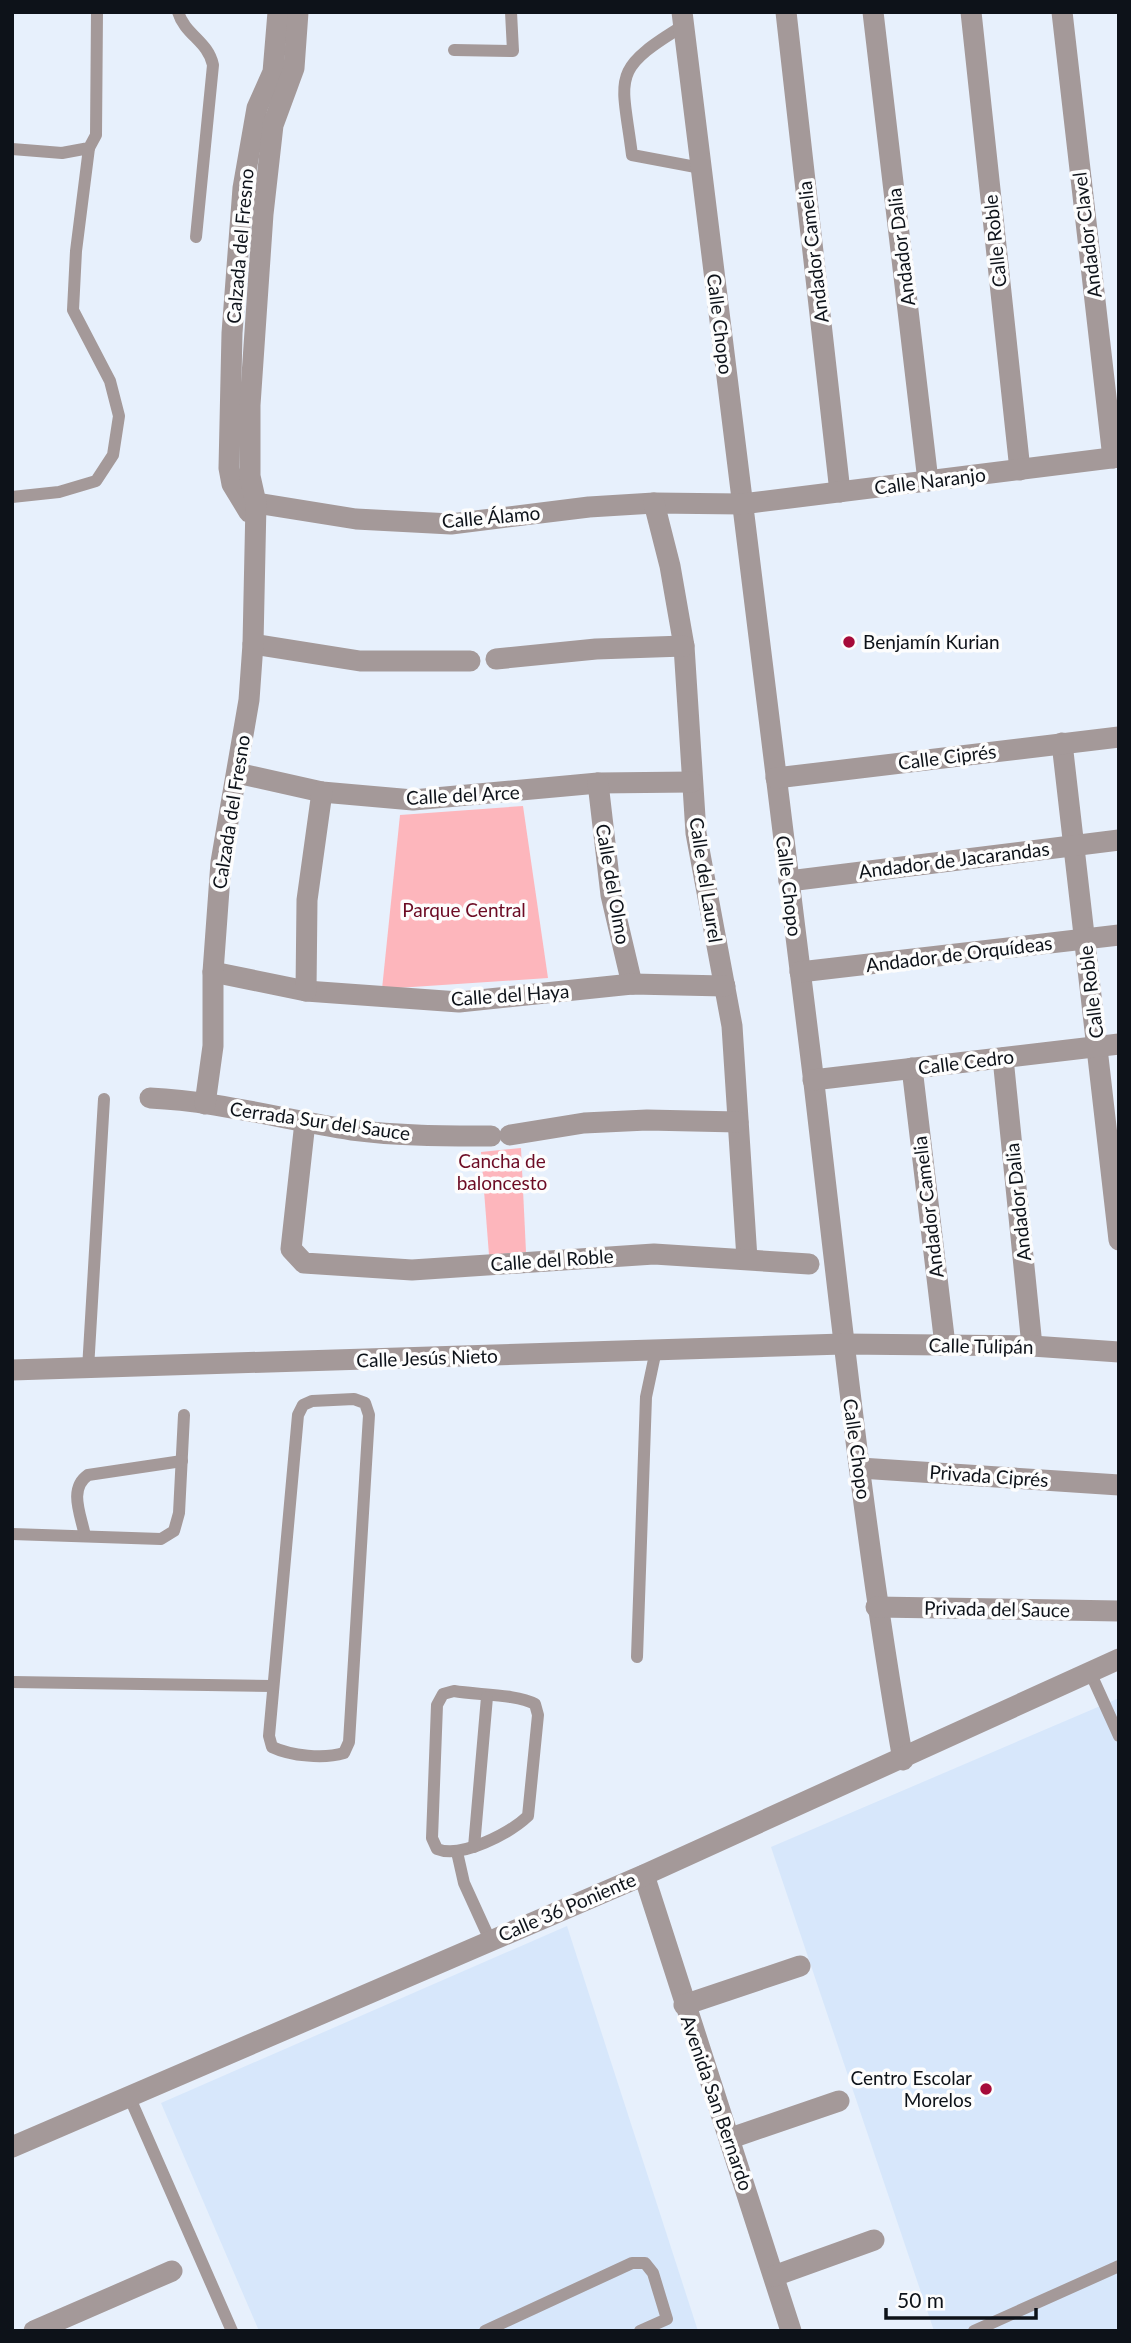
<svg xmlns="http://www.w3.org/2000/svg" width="1131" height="2343" font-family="Lato,sans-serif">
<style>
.built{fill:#d7e7fb}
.green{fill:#fdb6bc}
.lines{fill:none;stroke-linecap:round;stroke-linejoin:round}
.lane{stroke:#a49999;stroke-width:12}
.street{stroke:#a49999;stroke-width:21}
.poi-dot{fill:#a60b3a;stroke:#fdfdfd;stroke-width:2.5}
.labels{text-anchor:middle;stroke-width:7;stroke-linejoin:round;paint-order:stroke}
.street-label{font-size:19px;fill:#0d1219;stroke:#fdfdfd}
.poi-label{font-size:19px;fill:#0d1219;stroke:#fdfdfd;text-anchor:start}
.park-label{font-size:19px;fill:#6c0b24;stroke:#fdfdfd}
</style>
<rect width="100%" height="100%" fill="#e7f0fc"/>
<g class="built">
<path d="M 1119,1698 L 1119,2331 L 934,2331 L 771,1847 Z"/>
<path d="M 567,1926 L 698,2331 L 259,2331 L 161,2103 Z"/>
</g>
<g class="green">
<path d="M 523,806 L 548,978 L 382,989 L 400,815 Z"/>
<path d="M 521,1148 L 526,1252 L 489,1255 L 481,1152 Z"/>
</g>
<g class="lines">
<g class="lane">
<path d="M 178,12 C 185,35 208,41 213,65 L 196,237"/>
<path d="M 683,26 C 609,71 622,76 632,155 L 701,168"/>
<path d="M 454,50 L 513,51 L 511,12"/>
<path d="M 12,149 L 62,153 L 89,148 L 96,135 L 97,12"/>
<path d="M 12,497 L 59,492 L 96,481 L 113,455 L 119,416 L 110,381 L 73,310 L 76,251 L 89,148"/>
<path d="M 88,1369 L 104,1099"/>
<path d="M 354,1399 L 365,1403 L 369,1415 L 349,1742 L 344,1753 C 324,1759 291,1756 272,1747 L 269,1736 L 298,1415 L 303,1405 L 312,1401 Z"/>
<path d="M 12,1534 L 161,1539 L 174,1531 L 179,1513 L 184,1415"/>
<path d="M 85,1536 C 81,1515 68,1489 88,1475 L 182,1461"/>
<path d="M 637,1657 L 646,1397 L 656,1350"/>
<path d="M 1090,1672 L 1119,1736"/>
<path d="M 12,1682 L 272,1686"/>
<path d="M 454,1691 C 477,1695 517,1694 535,1704 L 538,1715 L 528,1816 C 510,1833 461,1859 437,1849 L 432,1838 L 437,1705 L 443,1694 Z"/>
<path d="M 474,1847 L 487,1697"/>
<path d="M 457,1852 L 464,1883 L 490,1940"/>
<path d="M 129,2096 L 232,2331"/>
<path d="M 485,2331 L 632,2263 L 645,2263 L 653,2273 L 667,2319 L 640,2331"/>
<path d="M 974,2331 L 1119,2266"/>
</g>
<g class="street">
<path d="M 682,12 C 725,367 770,721 813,1075 C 840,1304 863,1533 903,1760"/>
<path d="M 786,12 L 840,492"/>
<path d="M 873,12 L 928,481"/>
<path d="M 971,12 L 1020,470"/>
<path d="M 1062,12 L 1113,458"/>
<path d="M 244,501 L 356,519 L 451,524 L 589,507 L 654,503 L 742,504 L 1119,457"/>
<path d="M 654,503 L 670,566 L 684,646 L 696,833 L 732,1026 L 747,1259"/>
<path d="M 249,512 L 232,484 L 229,468 L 232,333 L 243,188 L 257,108 L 273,72 L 278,12"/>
<path d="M 253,644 L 360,661 L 470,661"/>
<path d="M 496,659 L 596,649 L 684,646"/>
<path d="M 1062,743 L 1119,1240"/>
<path d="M 237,773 L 322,792 L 413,800 L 598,783 L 692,782"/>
<path d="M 776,778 L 1119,737"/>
<path d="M 598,783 L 611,895 L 632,984"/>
<path d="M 789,881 L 1119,840"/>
<path d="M 213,972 L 306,991 L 459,1002 L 632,984 L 725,986"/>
<path d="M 800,972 L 1119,935"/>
<path d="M 306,991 L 307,900 L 322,792"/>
<path d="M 1003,1058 L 1032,1346"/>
<path d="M 912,1068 L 945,1345"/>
<path d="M 813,1080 L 1119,1044"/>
<path d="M 150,1098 C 218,1101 285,1120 352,1130 C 398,1136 445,1136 491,1136"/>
<path d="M 205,1104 L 213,1046 L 213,972 L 221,862 L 249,700 L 253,644 L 256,503 L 250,476 L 250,405 L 263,214 L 273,125 L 294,68 L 298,12"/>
<path d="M 305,1122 L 291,1249 L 304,1263 L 412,1270 L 654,1254 L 809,1264"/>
<path d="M 510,1135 L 584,1123 L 647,1120 L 738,1122"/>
<path d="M 12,1370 L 843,1344 L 1032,1346 L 1119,1352"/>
<path d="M 860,1468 L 1119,1485"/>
<path d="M 876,1607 L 1119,1611"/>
<path d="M 644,1875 L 791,2331"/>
<path d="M 684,2005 L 800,1966"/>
<path d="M 731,2138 L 839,2101"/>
<path d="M 12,2147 L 644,1875 L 1119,1659"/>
<path d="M 774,2276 L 874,2240"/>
<path d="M 34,2331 L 172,2271"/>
</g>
</g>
<g class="poi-dot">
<circle cx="849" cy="642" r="7"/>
<circle cx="986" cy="2089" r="7"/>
</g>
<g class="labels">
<g class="street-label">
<text transform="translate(1087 235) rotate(-97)" y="7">Andador Clavel</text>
<text transform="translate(995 241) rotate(-96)" y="7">Calle Roble</text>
<text transform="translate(240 246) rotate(-85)" y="7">Calzada del Fresno</text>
<text transform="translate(901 247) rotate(-97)" y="7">Andador Dalia</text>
<text transform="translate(813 252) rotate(-97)" y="7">Andador Camelia</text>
<text transform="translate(720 324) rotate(83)" y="7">Calle Chopo</text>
<text transform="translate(930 481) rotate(-7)" y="7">Calle Naranjo</text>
<text transform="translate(491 517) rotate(-5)" y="7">Calle Álamo</text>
<text transform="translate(947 757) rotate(-7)" y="7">Calle Ciprés</text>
<text transform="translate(463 795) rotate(-3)" y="7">Calle del Arce</text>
<text transform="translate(231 812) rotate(-81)" y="7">Calzada del Fresno</text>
<text transform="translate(954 860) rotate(-7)" y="7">Andador de Jacarandas</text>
<text transform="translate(706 880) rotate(81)" y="7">Calle del Laurel</text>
<text transform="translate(613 884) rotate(80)" y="7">Calle del Olmo</text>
<text transform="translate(789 886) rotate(83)" y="7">Calle Chopo</text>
<text transform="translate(959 954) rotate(-7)" y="7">Andador de Orquídeas</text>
<text transform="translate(1091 992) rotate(-97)" y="7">Calle Roble</text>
<text transform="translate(510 995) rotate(-4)" y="7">Calle del Haya</text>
<text transform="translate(966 1062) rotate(-7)" y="7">Calle Cedro</text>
<text transform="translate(320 1121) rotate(8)" y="7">Cerrada Sur del Sauce</text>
<text transform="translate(1018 1202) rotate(-96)" y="7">Andador Dalia</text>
<text transform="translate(928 1207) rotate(-97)" y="7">Andador Camelia</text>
<text transform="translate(552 1260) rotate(-4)" y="7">Calle del Roble</text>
<text transform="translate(981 1346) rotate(1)" y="7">Calle Tulipán</text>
<text transform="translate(427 1358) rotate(-2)" y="7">Calle Jesús Nieto</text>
<text transform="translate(857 1449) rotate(82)" y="7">Calle Chopo</text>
<text transform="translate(989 1476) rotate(4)" y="7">Privada Ciprés</text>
<text transform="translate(997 1609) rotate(1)" y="7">Privada del Sauce</text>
<text transform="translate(567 1907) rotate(-23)" y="7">Calle 36 Poniente</text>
<text transform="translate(717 2103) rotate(71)" y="7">Avenida San Bernardo</text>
</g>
<g class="poi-label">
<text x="863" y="649">Benjamín Kurian</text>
<text x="972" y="2085" text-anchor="end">Centro Escolar<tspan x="972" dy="22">Morelos</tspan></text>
</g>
<g class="park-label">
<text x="464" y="917">Parque Central</text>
<text x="502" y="1168">Cancha de<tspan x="502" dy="22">baloncesto</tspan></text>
</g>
</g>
<rect width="1131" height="2343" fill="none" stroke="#0d1219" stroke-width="28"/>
<path d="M886 2308v10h150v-10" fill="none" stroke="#0d1219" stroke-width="3.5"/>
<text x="897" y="2308" font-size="21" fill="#0d1219" stroke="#fdfdfd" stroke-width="5" paint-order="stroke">50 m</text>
</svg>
